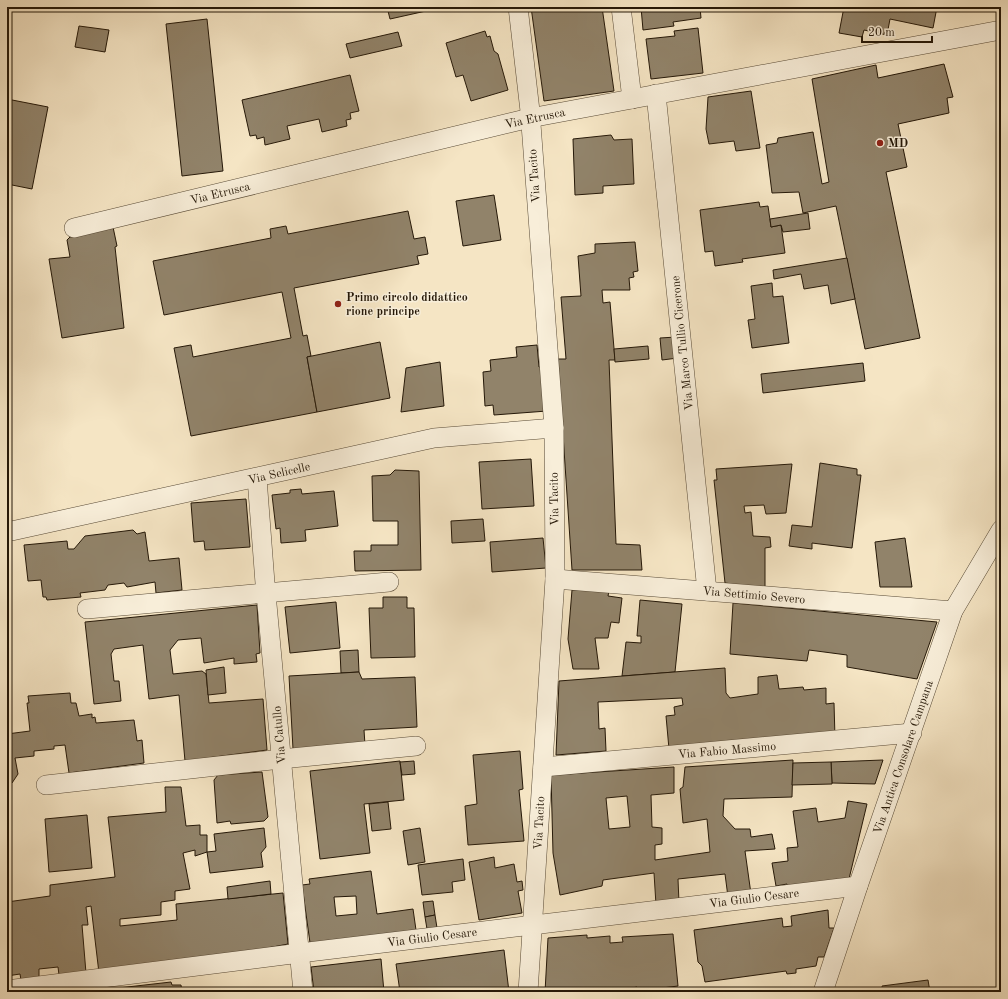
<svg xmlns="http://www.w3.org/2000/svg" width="1008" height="999" font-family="'Old Standard TT',serif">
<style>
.building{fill:#91836a;stroke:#251808;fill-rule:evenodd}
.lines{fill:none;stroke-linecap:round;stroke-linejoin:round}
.minor-casing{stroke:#594b37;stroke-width:20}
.minor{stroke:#f8eed9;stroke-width:19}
.poi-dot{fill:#8f2418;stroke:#f8eed9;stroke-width:1.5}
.labels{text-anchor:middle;stroke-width:3;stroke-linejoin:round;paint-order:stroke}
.street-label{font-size:12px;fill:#251808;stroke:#f8eed9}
.poi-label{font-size:12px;font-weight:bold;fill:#251808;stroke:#f8eed9;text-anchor:start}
</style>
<rect width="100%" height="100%" fill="#f5e5c4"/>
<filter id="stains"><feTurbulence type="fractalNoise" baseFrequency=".005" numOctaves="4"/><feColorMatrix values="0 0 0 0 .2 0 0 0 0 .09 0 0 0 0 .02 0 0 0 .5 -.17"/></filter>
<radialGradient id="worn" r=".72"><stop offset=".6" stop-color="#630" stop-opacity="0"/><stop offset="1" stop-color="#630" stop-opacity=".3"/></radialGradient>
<g class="building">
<path d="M 387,7 L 444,7 L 390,19 Z"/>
<path d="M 531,7 L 602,7 L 614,91 L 544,101 Z"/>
<path d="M 641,7 L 700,7 L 701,18 L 673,22 L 674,26 L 643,30 Z"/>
<path d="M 844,7 L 937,7 L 933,28 L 890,19 L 887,35 L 864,30 L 862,37 L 839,33 Z"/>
<path d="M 207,19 L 223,171 L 182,176 L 166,24 Z"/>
<path d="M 79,26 L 109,30 L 105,52 L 75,47 Z"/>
<path d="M 698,28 L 703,73 L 651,79 L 646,39 L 675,36 L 674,31 Z"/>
<path d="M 485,31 L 487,37 L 490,36 L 494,51 L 498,54 L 508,90 L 471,101 L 463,75 L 456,77 L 446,43 Z"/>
<path d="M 398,32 L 402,46 L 350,58 L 346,44 Z"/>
<path d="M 944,64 L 953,97 L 947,98 L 949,113 L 898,124 L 907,167 L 886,172 L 920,338 L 865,349 L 836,206 L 803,213 L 799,192 L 772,193 L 766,145 L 777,143 L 778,138 L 813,132 L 822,184 L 829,182 L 812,79 L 876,65 L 878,78 Z"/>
<path d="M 350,75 L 359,111 L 350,113 L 351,119 L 346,120 L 347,126 L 322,132 L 319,119 L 287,126 L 290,139 L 265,145 L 264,137 L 257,139 L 256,135 L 250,136 L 242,100 Z"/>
<path d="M 751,91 L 760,148 L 736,151 L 734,141 L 709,144 L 706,129 L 708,97 Z"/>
<path d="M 7,99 L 48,107 L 32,189 L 7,184 Z"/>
<path d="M 611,135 L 614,140 L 632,139 L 634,184 L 603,186 L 603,193 L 575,195 L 573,139 Z"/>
<path d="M 494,195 L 501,240 L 463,246 L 456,201 Z"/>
<path d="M 759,202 L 760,207 L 768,206 L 771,227 L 781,225 L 785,253 L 742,259 L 743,262 L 715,266 L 713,251 L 705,252 L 700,210 Z"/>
<path d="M 408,211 L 414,239 L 425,237 L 428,254 L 417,256 L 419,264 L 294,288 L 303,336 L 307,335 L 311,356 L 307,357 L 317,412 L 191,436 L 174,348 L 191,345 L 193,357 L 291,338 L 282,292 L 164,315 L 153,261 L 271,238 L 270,229 L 286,226 L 288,234 Z"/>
<path d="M 808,213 L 810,229 L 783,232 L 781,225 L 771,227 L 770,219 Z"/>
<path d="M 113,227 L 117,246 L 115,247 L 124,328 L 62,338 L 49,259 L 70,257 L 67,240 L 70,237 Z"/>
<path d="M 635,242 L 638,271 L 633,272 L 634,277 L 629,278 L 630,290 L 602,290 L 603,303 L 610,302 L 615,360 L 609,360 L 616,544 L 640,545 L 642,570 L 572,570 L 558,359 L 566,359 L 561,297 L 581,296 L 578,256 L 595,253 L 595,244 Z"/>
<path d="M 847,258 L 855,299 L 831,304 L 828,285 L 804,289 L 801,274 L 774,279 L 773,270 Z"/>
<path d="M 772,283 L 773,297 L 783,296 L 789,343 L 752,348 L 748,320 L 755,319 L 751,286 Z"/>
<path d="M 676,337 L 678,358 L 662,360 L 660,338 Z"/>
<path d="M 380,342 L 390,398 L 317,412 L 307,357 Z"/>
<path d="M 537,345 L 539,367 L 543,367 L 547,411 L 494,415 L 493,405 L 485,406 L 483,372 L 491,371 L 490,360 L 517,357 L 516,347 Z"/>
<path d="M 648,346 L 649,359 L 615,362 L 614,349 Z"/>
<path d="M 440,362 L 444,406 L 401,412 L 406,368 Z"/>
<path d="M 863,363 L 865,381 L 763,393 L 761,374 Z"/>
<path d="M 531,459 L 534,506 L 482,509 L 479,462 Z"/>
<path d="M 820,463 L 857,469 L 857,475 L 861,475 L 852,548 L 812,543 L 812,549 L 789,546 L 792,525 L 812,527 Z"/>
<path d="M 792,464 L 786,513 L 766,514 L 764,505 L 744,506 L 745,513 L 751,512 L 753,536 L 770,537 L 771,547 L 765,548 L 765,589 L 725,583 L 714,480 L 717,480 L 716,469 Z"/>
<path d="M 395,470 L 419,471 L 421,570 L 355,571 L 354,551 L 371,551 L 371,545 L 398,545 L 398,521 L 373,521 L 372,476 L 390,475 Z"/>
<path d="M 301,489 L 302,494 L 334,491 L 338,526 L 305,530 L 306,541 L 281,543 L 280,528 L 276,529 L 272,495 L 290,493 L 290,490 Z"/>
<path d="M 246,499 L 250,547 L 205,550 L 204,541 L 194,542 L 191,503 Z"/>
<path d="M 483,519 L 485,541 L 452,543 L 451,521 Z"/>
<path d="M 133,530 L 137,534 L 145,532 L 149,561 L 179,558 L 182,590 L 156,593 L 155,582 L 127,587 L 124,583 L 108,585 L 105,590 L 80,593 L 81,597 L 47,600 L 46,597 L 43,597 L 41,580 L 28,581 L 24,545 L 67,541 L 68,549 L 74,549 L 85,536 Z"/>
<path d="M 543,538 L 546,568 L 492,572 L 490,542 Z"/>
<path d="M 905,538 L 912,587 L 880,587 L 875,542 Z"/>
<path d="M 572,590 L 609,591 L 608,596 L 622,598 L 619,623 L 611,622 L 608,638 L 595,638 L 599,669 L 573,669 L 568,639 Z"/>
<path d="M 383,597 L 407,597 L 407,608 L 414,608 L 415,657 L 371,658 L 369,608 L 383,608 Z"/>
<path d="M 640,600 L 682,604 L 675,672 L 622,676 L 626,642 L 641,643 L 641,636 L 637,636 Z"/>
<path d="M 336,602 L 340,648 L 290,653 L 285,607 Z"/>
<path d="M 733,603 L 937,622 L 917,679 L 847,667 L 847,655 L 809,650 L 807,661 L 730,654 Z"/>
<path d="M 257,605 L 260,653 L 256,654 L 257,662 L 234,664 L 234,658 L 204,663 L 201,638 L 178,640 L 170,650 L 173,674 L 202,671 L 206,674 L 209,703 L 263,699 L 267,750 L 185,761 L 179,695 L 149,699 L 143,645 L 114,649 L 111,654 L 114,681 L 119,681 L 121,701 L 94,704 L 85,622 Z"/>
<path d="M 358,650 L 359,672 L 341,673 L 340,651 Z"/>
<path d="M 224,667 L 226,693 L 208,695 L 206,670 Z"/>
<path d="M 725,668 L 726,693 L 730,698 L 758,694 L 758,677 L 777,675 L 779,689 L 803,687 L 804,690 L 826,688 L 826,704 L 834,703 L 835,738 L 669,749 L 666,716 L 675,715 L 674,707 L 683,705 L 682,698 L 598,702 L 599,729 L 605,728 L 606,751 L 556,755 L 559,681 Z"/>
<path d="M 359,672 L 362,679 L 415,677 L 417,727 L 364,730 L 365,745 L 293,749 L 289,676 Z"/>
<path d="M 70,693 L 71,703 L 76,703 L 79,716 L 92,714 L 92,718 L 95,717 L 96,723 L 134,720 L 137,741 L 142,740 L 144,763 L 69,773 L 65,745 L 54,746 L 54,749 L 34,751 L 34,756 L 15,758 L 18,774 L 12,783 L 7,783 L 7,734 L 30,731 L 27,703 L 29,703 L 28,696 Z"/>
<path d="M 520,751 L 523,789 L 519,790 L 524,841 L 468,845 L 465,806 L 477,804 L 473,755 Z"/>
<path d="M 793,760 L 792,797 L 724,799 L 723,816 L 735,829 L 750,829 L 751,837 L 772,834 L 775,849 L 745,851 L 751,894 L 728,897 L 725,874 L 678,879 L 679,903 L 656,905 L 654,873 L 603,880 L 602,886 L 560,895 L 553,853 L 551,775 L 674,767 L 674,793 L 651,795 L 652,827 L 662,828 L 662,844 L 655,845 L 655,860 L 710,852 L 707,819 L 683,823 L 680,789 L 683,787 L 685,767 ZM 627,796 L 630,827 L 609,829 L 606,798 Z"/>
<path d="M 883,760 L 875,784 L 832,783 L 831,762 Z"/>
<path d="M 400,761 L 404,800 L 364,804 L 370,853 L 320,859 L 310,771 Z"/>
<path d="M 414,761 L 415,774 L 402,775 L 400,762 Z"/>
<path d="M 831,762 L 832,784 L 792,785 L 793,763 Z"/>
<path d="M 262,772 L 268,817 L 264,821 L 231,824 L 230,821 L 217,823 L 214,780 L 218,775 Z"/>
<path d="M 165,787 L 181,787 L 186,826 L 200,825 L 200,835 L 207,835 L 207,852 L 195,856 L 195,850 L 183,853 L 190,889 L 175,891 L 175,900 L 161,902 L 161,915 L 120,919 L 120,926 L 177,920 L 176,904 L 283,893 L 288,944 L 196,962 L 99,973 L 91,906 L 86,907 L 88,925 L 82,925 L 86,973 L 59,975 L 58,967 L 39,969 L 39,978 L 21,980 L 20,974 L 7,976 L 7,902 L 50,896 L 50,885 L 115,877 L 108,817 L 166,812 Z"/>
<path d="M 848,801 L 867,804 L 848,883 L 788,891 L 787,884 L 776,886 L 772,863 L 788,861 L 787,848 L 798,847 L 793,811 L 816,808 L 818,822 L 845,818 Z"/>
<path d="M 388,802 L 391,829 L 372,831 L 369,804 Z"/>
<path d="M 87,815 L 92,868 L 49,872 L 45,819 Z"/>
<path d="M 264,828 L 266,847 L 261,853 L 263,867 L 210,873 L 207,852 L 216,851 L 214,834 Z"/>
<path d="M 420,828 L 425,862 L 408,865 L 403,831 Z"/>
<path d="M 494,857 L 495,868 L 514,864 L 517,882 L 522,881 L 523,890 L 518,891 L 522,913 L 479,920 L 469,862 Z"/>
<path d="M 463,859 L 465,880 L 452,882 L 453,892 L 422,895 L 418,865 Z"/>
<path d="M 371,871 L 377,914 L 413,909 L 416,930 L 311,950 L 302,885 L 310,884 L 309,879 ZM 356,896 L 357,914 L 336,916 L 334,897 Z"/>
<path d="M 270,881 L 271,894 L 228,899 L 227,887 Z"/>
<path d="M 433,901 L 435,915 L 425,917 L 423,902 Z"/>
<path d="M 828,910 L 829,928 L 834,928 L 824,957 L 818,957 L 816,966 L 796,969 L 796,973 L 787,974 L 786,971 L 705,982 L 702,966 L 698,962 L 694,930 L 782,918 L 783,927 L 792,926 L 791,916 Z"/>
<path d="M 435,915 L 437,928 L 427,929 L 425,917 Z"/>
<path d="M 673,934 L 678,986 L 638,991 L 637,987 L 610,992 L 545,992 L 548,938 L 587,935 L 587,938 L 610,936 L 610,943 L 623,942 L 622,937 Z"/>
<path d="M 504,950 L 509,992 L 400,992 L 396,964 Z"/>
<path d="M 381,959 L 384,992 L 314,992 L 311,967 Z"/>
<path d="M 928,980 L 930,992 L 883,992 L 882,986 Z"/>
<path d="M 171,982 L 172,985 L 181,985 L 182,992 L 102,992 L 101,990 Z"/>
<path d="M 802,989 L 802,992 L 775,992 Z"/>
</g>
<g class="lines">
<g class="minor-casing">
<g id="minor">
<path d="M 518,7 L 530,111 L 554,428 L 555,579 L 528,992"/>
<path d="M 621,7 L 632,99"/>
<path d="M 656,94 L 707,591"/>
<path d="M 74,228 L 530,118 L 1001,30"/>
<path d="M 257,478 L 265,583 L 303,992"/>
<path d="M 7,532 L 434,438 L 554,428"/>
<path d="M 555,579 L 953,611"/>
<path d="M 87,609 L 389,582"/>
<path d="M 543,767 L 912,733"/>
<path d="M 46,785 L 281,759 L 416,746"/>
<path d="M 7,990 L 300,953 L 858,886"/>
<path d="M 823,992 L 858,886 L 953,611 L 1001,530"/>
</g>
</g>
<use href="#minor" class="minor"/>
</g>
<g class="poi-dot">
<circle cx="880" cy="143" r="4"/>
<circle cx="338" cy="304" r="4"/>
</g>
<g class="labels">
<g class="street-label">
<text transform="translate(535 118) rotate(-12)" y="4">Via Etrusca</text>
<text transform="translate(534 176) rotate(-94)" y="4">Via Tacito</text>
<text transform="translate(220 193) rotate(-14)" y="4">Via Etrusca</text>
<text transform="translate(682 343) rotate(-96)" y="4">Via Marco Tullio Cicerone</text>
<text transform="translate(279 473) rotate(-13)" y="4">Via Selicelle</text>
<text transform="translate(554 499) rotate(-91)" y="4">Via Tacito</text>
<text transform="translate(754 595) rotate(5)" y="4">Via Settimio Severo</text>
<text transform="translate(279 735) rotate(-95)" y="4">Via Catullo</text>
<text transform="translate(727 750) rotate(-5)" y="4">Via Fabio Massimo</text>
<text transform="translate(903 757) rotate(-71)" y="4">Via Antica Consolare Campana</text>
<text transform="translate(539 823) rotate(-87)" y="4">Via Tacito</text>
<text transform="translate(754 898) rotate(-7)" y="4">Via Giulio Cesare</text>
<text transform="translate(432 937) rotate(-7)" y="4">Via Giulio Cesare</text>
</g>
<g class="poi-label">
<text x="888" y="147">MD</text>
<text x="346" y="301">Primo circolo didattico<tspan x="346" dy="14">rione principe</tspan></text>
</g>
</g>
<rect width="1008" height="999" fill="none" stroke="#f5e5c4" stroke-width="24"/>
<rect x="8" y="8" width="992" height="983" fill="none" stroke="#251808" stroke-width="2"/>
<rect x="12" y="12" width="984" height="975" fill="none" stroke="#251808"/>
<path d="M862 36v6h70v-6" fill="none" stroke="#251808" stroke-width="2"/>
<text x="868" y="36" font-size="12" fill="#251808" stroke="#f8eed9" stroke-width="3" paint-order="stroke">20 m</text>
<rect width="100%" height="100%" filter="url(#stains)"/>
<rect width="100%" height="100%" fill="url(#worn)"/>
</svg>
